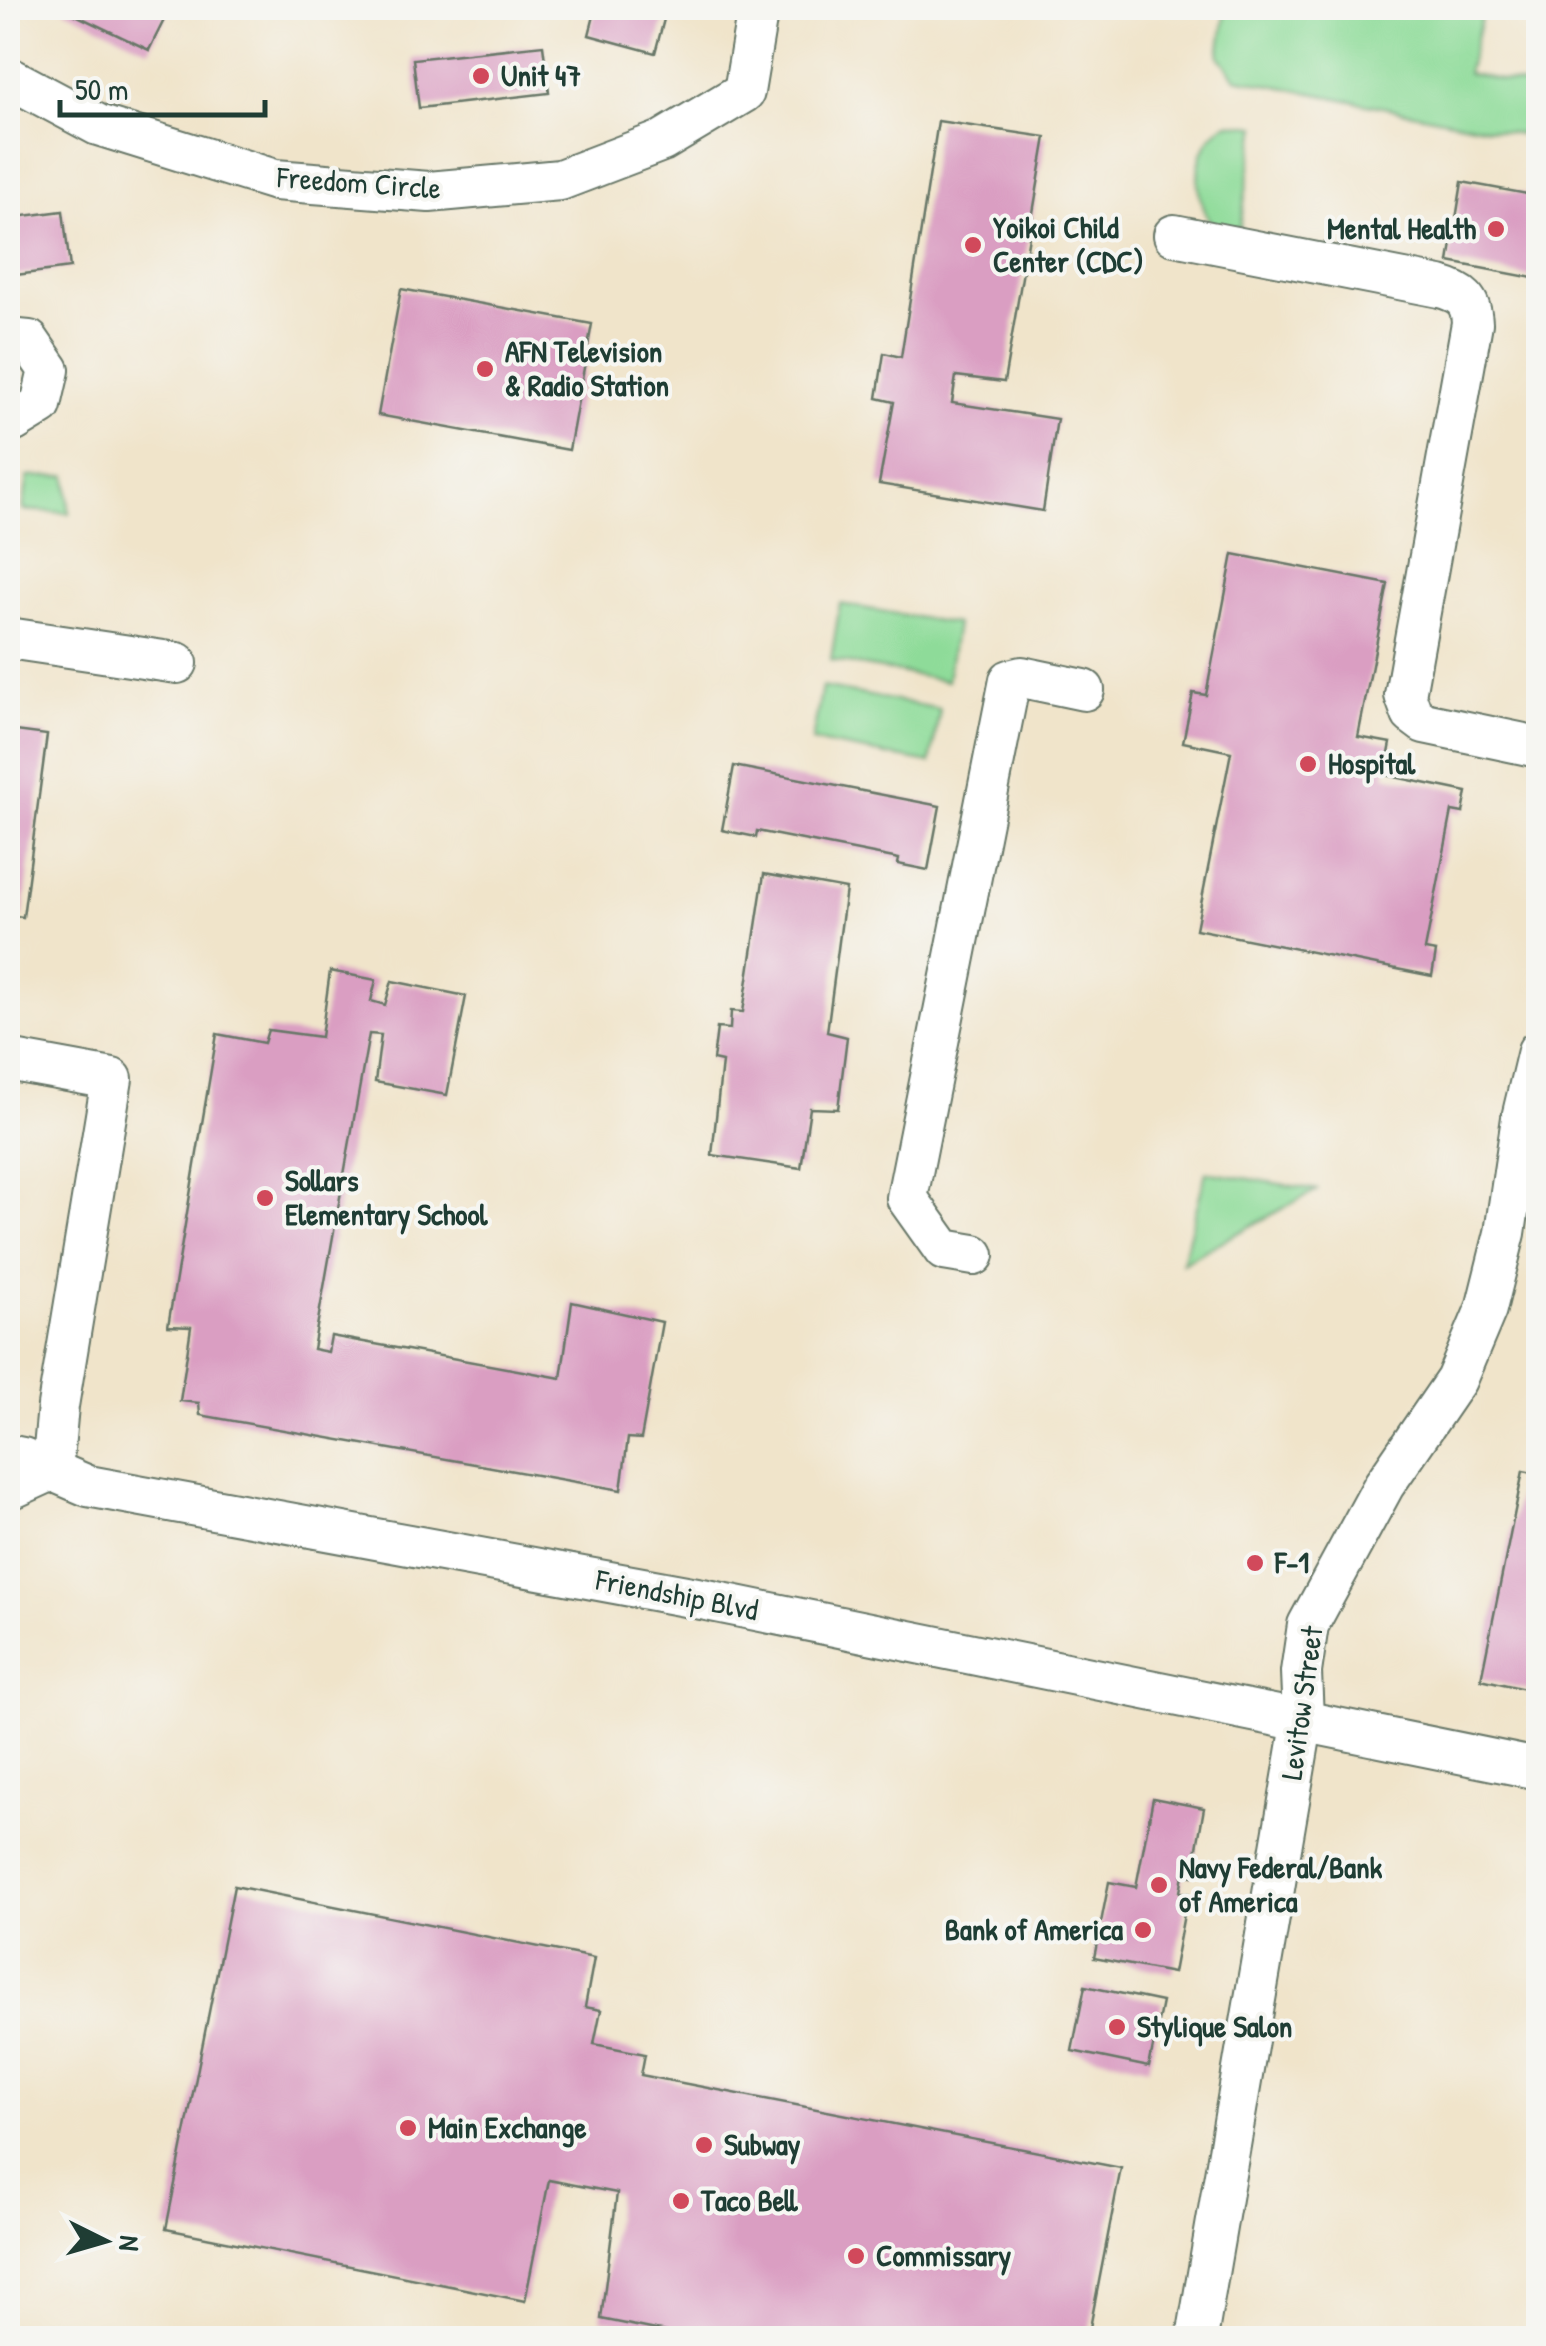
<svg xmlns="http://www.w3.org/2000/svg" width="1546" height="2346" font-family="'Patrick Hand',sans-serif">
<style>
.green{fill:#8edb99;stroke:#568c66;stroke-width:2.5}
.building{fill:#da9ec2}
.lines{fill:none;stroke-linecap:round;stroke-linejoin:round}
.minor-casing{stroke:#687768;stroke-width:44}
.minor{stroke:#fff;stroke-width:40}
.poi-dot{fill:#d1495b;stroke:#f6f6f2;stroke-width:4}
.labels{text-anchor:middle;stroke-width:8;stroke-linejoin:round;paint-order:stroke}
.poi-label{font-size:30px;font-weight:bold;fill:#1f3d34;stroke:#f6f6f2;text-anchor:start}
.street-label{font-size:30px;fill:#1f3d34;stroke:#f6f6f2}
</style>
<rect width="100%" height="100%" fill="#f6f6f2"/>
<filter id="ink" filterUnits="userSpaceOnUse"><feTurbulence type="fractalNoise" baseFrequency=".01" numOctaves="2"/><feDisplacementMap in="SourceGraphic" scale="20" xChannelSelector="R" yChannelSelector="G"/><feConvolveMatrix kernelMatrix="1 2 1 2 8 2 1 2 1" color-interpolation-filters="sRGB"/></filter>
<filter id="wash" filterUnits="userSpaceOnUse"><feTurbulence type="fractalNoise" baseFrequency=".0048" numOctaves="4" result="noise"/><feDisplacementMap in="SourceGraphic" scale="40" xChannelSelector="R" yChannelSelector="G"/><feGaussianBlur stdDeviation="2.25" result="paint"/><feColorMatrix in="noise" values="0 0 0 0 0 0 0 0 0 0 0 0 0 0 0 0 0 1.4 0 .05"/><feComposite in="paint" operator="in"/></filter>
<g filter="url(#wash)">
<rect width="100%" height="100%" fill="#f0e4ca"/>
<g class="green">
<path d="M 1226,8 L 1484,8 L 1467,73 L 1538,88 L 1538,138 L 1236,78 L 1219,56 Z"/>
<path d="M 1228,123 L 1257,126 L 1240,227 L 1231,229 L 1212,224 C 1191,196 1192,141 1228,123 Z"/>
<path d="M 67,476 L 69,513 L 23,510 L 28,477 Z"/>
<path d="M 840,604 L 956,624 L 947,681 L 831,660 Z"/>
<path d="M 822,687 L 940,709 L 930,763 L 812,741 Z"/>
<path d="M 1206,1172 L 1317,1190 L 1182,1263 Z"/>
</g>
<g id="blocks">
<g class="building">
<path d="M 61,8 L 170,8 L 149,50 Z"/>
<path d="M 596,8 L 667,8 L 655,53 L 589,35 Z"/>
<path d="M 543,45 L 549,93 L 419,108 L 413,59 Z"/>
<path d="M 938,121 L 1046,137 L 1004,382 L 956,376 L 952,403 L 1057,419 L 1043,511 L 879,484 L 894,402 L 877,398 L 884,353 L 901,357 Z"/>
<path d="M 1462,182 L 1538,196 L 1538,279 L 1449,262 Z"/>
<path d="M 63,211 L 70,268 L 8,276 L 8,218 Z"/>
<path d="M 401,289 L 592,324 L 569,450 L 378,415 Z"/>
<path d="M 1233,554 L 1388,584 L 1358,737 L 1391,743 L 1385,775 L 1467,792 L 1463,813 L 1452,811 L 1425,950 L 1436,952 L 1432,976 L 1196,929 L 1231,752 L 1183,742 L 1193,693 L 1206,695 Z"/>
<path d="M 8,730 L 47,735 L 23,917 L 8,915 Z"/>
<path d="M 734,766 L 940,806 L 928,870 L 898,864 L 899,859 L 757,831 L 756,837 L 722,830 Z"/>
<path d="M 764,874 L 846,889 L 827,1032 L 847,1037 L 838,1109 L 810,1108 L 801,1168 L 712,1155 L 722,1062 L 713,1060 L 717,1028 L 730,1029 L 731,1011 L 743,1012 Z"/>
<path d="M 330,971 L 376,980 L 371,1001 L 385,1005 L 392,981 L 466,996 L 447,1095 L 375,1082 L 381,1035 L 369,1034 L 313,1349 L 328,1352 L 331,1336 L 561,1378 L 572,1302 L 662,1322 L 641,1439 L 628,1438 L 621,1490 L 200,1415 L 199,1403 L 180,1401 L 191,1327 L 168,1326 L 217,1034 L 264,1043 L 268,1030 L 321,1037 Z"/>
<path d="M 1523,1471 L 1538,1474 L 1538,1692 L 1481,1679 Z"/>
<path d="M 1153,1798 L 1204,1808 L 1192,1876 L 1183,1874 L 1180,1892 L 1188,1893 L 1173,1973 L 1094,1958 L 1109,1882 L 1136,1887 Z"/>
<path d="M 234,1886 L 594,1958 L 585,2007 L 601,2010 L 594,2044 L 645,2054 L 641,2075 L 1121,2168 L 1088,2338 L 680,2338 L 681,2335 L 601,2319 L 617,2193 L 549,2180 L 525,2301 L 166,2229 Z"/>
<path d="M 1085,1986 L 1162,2002 L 1149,2067 L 1072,2051 Z"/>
<path d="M 47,2329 L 49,2338 L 16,2338 L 15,2334 Z"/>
</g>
</g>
</g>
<g filter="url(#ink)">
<use href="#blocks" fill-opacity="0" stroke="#687768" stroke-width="2.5"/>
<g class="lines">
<g class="minor-casing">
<g id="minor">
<path d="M 8,77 L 98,125 L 275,180 L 429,192 L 560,180 L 662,141 L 744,92 L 758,8"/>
<path d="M 1174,235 L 1440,287 C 1462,293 1471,300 1472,323 L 1405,695 L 1412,714 L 1424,723 L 1538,747"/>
<path d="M 8,339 L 29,341 L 49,370 L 41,405 L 13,422 L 8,421"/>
<path d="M 8,638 L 177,663"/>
<path d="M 8,1060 L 112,1079 L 58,1406 L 52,1470"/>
<path d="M 974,1255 L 944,1250 L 907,1198 L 1010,680 L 1022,677 L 1084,690"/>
<path d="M 8,1455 L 23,1458 L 88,1486 L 702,1599 L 1538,1769"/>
<path d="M 8,1487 L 15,1487 L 52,1470"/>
<path d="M 1197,2338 L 1303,1719 L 1301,1672 L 1308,1625 L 1384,1485 L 1456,1380 L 1486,1309 L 1505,1233 L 1522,1118 L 1538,1051"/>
</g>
</g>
<use href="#minor" class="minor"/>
</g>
</g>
<g class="poi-dot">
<circle cx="481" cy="76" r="10"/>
<circle cx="1496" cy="229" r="10"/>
<circle cx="973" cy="245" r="10"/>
<circle cx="485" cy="369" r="10"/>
<circle cx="1308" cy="764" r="10"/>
<circle cx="265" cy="1198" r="10"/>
<circle cx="1255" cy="1563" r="10"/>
<circle cx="1159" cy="1885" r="10"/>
<circle cx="1143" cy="1930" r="10"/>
<circle cx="1117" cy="2027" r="10"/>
<circle cx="408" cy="2128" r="10"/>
<circle cx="704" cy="2145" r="10"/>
<circle cx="681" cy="2201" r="10"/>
<circle cx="856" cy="2256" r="10"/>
</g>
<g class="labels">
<g class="poi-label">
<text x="501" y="86">Unit 47</text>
<text x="993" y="238">Yoikoi Child<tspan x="993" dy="34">Center (CDC)</tspan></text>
<text x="1476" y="239" text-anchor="end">Mental Health</text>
<text x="505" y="362">AFN Television<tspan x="505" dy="34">&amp; Radio Station</tspan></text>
<text x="1328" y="774">Hospital</text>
<text x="285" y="1191">Sollars<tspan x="285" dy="34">Elementary School</tspan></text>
<text x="1275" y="1573">F-1</text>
<text x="1179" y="1878">Navy Federal/Bank<tspan x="1179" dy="34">of America</tspan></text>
<text x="1123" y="1940" text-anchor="end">Bank of America</text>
<text x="1137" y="2037">Stylique Salon</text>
<text x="428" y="2138">Main Exchange</text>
<text x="724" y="2155">Subway</text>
<text x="701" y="2211">Taco Bell</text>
<text x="876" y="2266">Commissary</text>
</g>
<g class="street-label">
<text transform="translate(359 183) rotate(4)" y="10">Freedom Circle</text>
<text transform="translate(677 1595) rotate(11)" y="10">Friendship Blvd</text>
<text transform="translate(1302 1703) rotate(-82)" y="10">Levitow Street</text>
</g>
</g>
<rect width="1546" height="2346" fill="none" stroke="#f6f6f2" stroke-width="40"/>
<g transform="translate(105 2241) rotate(95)" stroke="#f6f6f2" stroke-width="8" paint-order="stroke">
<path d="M0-8L18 38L0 25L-18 38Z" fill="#1f3d34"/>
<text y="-15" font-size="28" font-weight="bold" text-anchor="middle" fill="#1f3d34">N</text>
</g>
<path d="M60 100v15h205v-15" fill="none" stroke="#1f3d34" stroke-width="5"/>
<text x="75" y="100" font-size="30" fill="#1f3d34" stroke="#f6f6f2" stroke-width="8" paint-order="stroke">50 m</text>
</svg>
